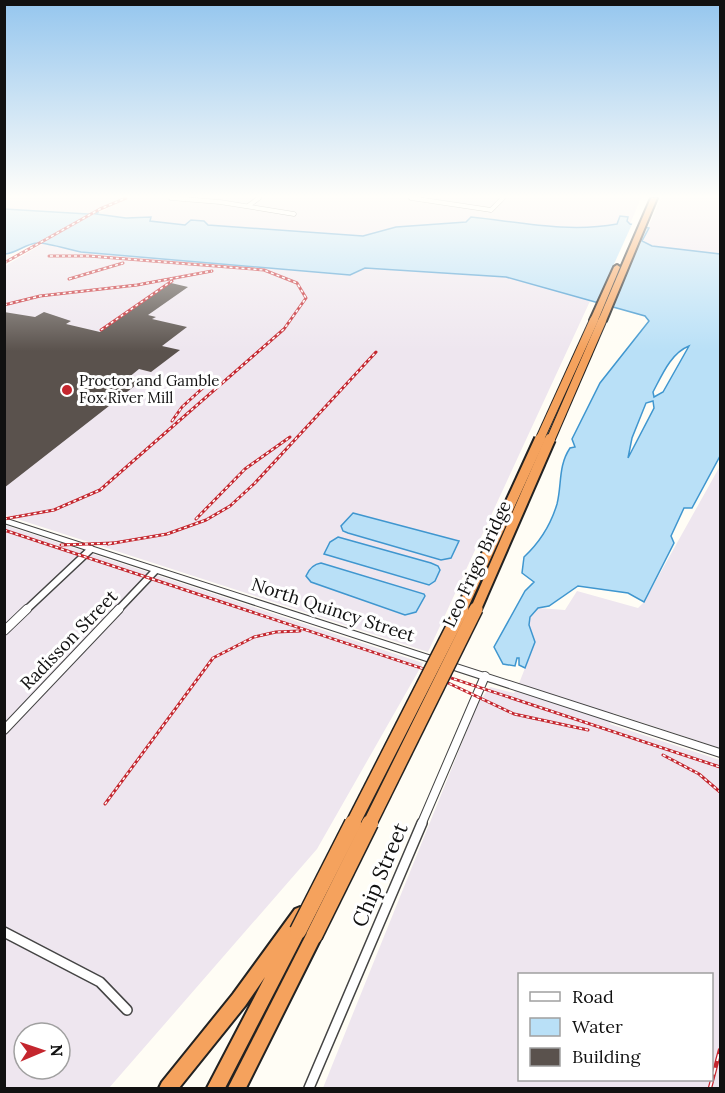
<svg xmlns="http://www.w3.org/2000/svg" width="725" height="1093" font-family="Lora,serif">
<style>
.industrial{fill:#eee6ef;fill-rule:evenodd}
.water{fill:#b9e0f7;stroke:#3f96cf;stroke-width:1.5;fill-rule:evenodd}
.pier{fill:#fffdf5}
.building{fill:#5a524d}
.lines{fill:none;stroke-linecap:round;stroke-linejoin:round}
.minor-far3-casing{stroke:#444;stroke-width:5}
.minor-far2-casing{stroke:#444;stroke-width:9}
.minor-far1-casing{stroke:#444;stroke-width:10}
.minor-casing{stroke:#444;stroke-width:12}
.tertiary-casing{stroke:#444;stroke-width:2}
.motorway-casing{stroke:#222;stroke-width:4}
.minor-far3{stroke:#fff;stroke-width:4}
.minor-far2{stroke:#fff;stroke-width:6}
.minor-far1{stroke:#fff;stroke-width:8}
.minor{stroke:#fff;stroke-width:9}
.tertiary{fill:#fff;fill-rule:evenodd}
.motorway{fill:#f5a25d;fill-rule:evenodd}
.rail-far1-casing{stroke:#c4262e;stroke-width:3}
.rail-casing{stroke:#c4262e;stroke-width:4.5}
.rail-far1{stroke:#fff;stroke-width:1.5;stroke-dasharray:3;stroke-linecap:butt}
.rail{stroke:#fff;stroke-width:2;stroke-dasharray:7;stroke-linecap:butt}
.motorway-bridge-far3-casing{stroke:#222;stroke-width:10;stroke-linecap:butt}
.motorway-bridge-far2-casing{stroke:#222;stroke-width:14;stroke-linecap:butt}
.motorway-bridge-far1-casing{stroke:#222;stroke-width:16;stroke-linecap:butt}
.motorway-bridge-casing{stroke:#222;stroke-width:19;stroke-linecap:butt}
.motorway-bridge-far3{stroke:#f5a25d;stroke-width:8}
.motorway-bridge-far2{stroke:#f5a25d;stroke-width:10}
.motorway-bridge-far1{stroke:#f5a25d;stroke-width:13}
.motorway-bridge{stroke:#f5a25d;stroke-width:16}
.poi-dot{fill:#c4262e;stroke:#fff;stroke-width:2}
.labels{text-anchor:middle;stroke-width:6;stroke-linejoin:round;paint-order:stroke}
.far-poi-label{font-size:15px;fill:#111;stroke:#fff;text-anchor:start}
.street-label{font-size:18px;fill:#111;stroke:#fff}
.near-street-label{font-size:21px;fill:#111;stroke:#fff}
</style>
<rect width="100%" height="100%" fill="#fffdf5"/>
<g class="industrial">
<path d="M 4,198 L 120,198 L 87,214 L 5,209 Z"/>
<path d="M 128,198 L 641,198 L 630,224 L 620,216 L 617,224 L 599,227 L 529,226 L 471,217 L 466,222 L 396,227 L 363,236 L 252,229 L 208,225 L 204,221 L 191,220 L 185,225 L 150,221 L 150,218 L 95,215 Z"/>
<path d="M 661,198 L 720,198 L 720,254 L 652,246 L 642,241 Z"/>
<path d="M 44,243 L 81,252 L 350,275 L 365,268 L 506,277 L 591,299 L 428,652 L 5,515 L 5,266 Z"/>
<path d="M 720,466 L 720,748 L 613,713 L 610,724 L 720,760 L 720,1088 L 323,1088 L 478,703 L 490,687 L 514,693 L 520,681 L 535,642 L 529,625 L 530,617 L 538,608 L 565,610 L 577,591 L 638,608 L 644,602 ZM 520,974 L 712,974 L 712,1080 L 520,1080 Z"/>
<path d="M 5,525 L 423,663 L 317,849 L 109,1088 L 5,1088 ZM 24,1033 L 60,1033 L 60,1069 L 24,1069 Z"/>
</g>
<g class="water">
<path d="M 4,209 L 88,214 L 99,212 L 96,214 L 126,218 L 151,217 L 150,221 L 185,225 L 191,220 L 204,221 L 208,225 L 363,236 L 396,227 L 466,222 L 471,217 C 520,222 568,233 617,224 L 620,216 L 628,217 L 627,221 L 630,224 L 649,228 L 642,241 L 652,246 L 720,254 L 720,456 L 692,508 L 684,508 L 671,536 L 674,543 L 644,602 L 628,593 L 578,586 L 549,606 L 538,608 L 530,617 L 529,625 L 535,642 L 525,668 L 519,665 L 519,658 L 517,658 L 515,666 L 503,664 L 494,647 L 525,591 L 534,582 L 522,573 L 524,557 C 539,543 551,524 557,504 C 562,484 558,466 570,448 L 575,447 L 572,439 L 600,383 L 649,321 L 645,316 L 506,277 L 365,268 L 350,275 L 81,252 C 70,250 46,242 37,243 C 25,244 17,253 5,254 ZM 689,346 L 663,392 L 654,397 L 653,392 C 662,375 671,353 689,346 ZM 653,401 L 654,408 L 628,458 L 632,438 L 646,403 Z"/>
<path d="M 353,513 L 459,541 L 451,558 L 441,560 L 348,533 L 343,531 L 341,526 Z"/>
<path d="M 338,537 L 431,563 L 438,566 L 440,570 L 435,581 L 429,585 L 324,554 L 330,542 Z"/>
<path d="M 321,563 L 424,594 L 425,596 L 416,612 L 405,615 L 311,582 L 306,576 C 309,569 314,564 321,563 Z"/>
</g>
<path class="pier" d="M 633,222 L 647,224 L 612,310 L 596,304 Z"/>
<path class="building" d="M 171,283 L 188,287 L 148,315 L 156,317 L 152,319 L 187,327 L 162,346 L 180,350 L 151,372 L 139,369 L 128,378 L 141,381 L 4,488 L 4,312 L 35,317 L 44,312 L 71,321 L 66,324 L 100,332 Z"/>
<g class="lines">
<g class="minor-far3-casing">
<g id="minor-far3">
<path d="M 171,198 L 220,202 L 294,214"/>
<path d="M 411,198 L 491,210 L 503,198"/>
<path d="M 248,206 L 259,198"/>
</g>
</g>
<g class="minor-far2-casing">
<g id="minor-far2">
<path d="M 25,611 L 91,549"/>
<path d="M 117,611 L 155,571"/>
</g>
</g>
<g class="minor-far1-casing">
<g id="minor-far1">
<path d="M 4,631 L 27,609"/>
<path d="M 4,730 L 119,609"/>
<path d="M 421,825 L 485,676"/>
</g>
</g>
<g class="minor-casing">
<g id="minor">
<path d="M 4,932 L 100,982 L 127,1010"/>
<path d="M 309,1088 L 422,823"/>
</g>
</g>
<g class="tertiary-casing">
<path id="tertiary" d="M 4,518 L 720,749 L 720,757 L 4,523 Z"/>
</g>
<g class="motorway-casing">
<g id="motorway">
<path d="M 651,198 L 657,198 L 606,321 L 599,323 L 598,321 Z"/>
<path d="M 617,265 L 620,267 L 598,320 L 591,322 L 590,320 L 614,267 Z"/>
<path d="M 300,907 L 305,909 L 308,914 L 302,925 L 306,931 L 225,1088 L 207,1088 L 265,977 L 245,1006 L 179,1088 L 159,1088 L 162,1082 L 233,994 L 295,909 Z"/>
<path d="M 314,928 L 320,931 L 322,936 L 246,1088 L 228,1088 L 308,931 Z"/>
</g>
</g>
<use href="#minor-far3" class="minor-far3"/>
<use href="#minor-far2" class="minor-far2"/>
<use href="#minor-far1" class="minor-far1"/>
<use href="#minor" class="minor"/>
<use href="#tertiary" class="tertiary"/>
<use href="#motorway" class="motorway"/>
<g class="rail-far1-casing">
<g id="rail-far1">
<path d="M 4,263 L 100,209 L 126,198"/>
<path d="M 69,279 L 123,263"/>
<path d="M 4,305 L 40,296 L 137,285 L 212,271"/>
<path d="M 101,330 L 172,281"/>
<path d="M 172,421 L 182,407 L 205,386"/>
<path d="M 4,519 L 54,510 L 100,490 L 284,329 L 306,298 L 297,283 L 264,270 L 89,256 L 49,256"/>
<path d="M 196,519 L 245,469 L 290,437"/>
<path d="M 4,530 L 720,767"/>
<path d="M 108,544 L 167,534 L 206,520 L 230,506 L 255,483 L 376,352"/>
<path d="M 61,545 L 113,543"/>
<path d="M 444,681 L 514,714 L 588,730"/>
<path d="M 663,755 L 699,774 L 720,792"/>
<path d="M 105,804 L 213,658 L 254,637 L 276,632 L 300,631"/>
</g>
</g>
<g class="rail-casing">
<path id="rail" d="M 710,1088 L 720,1050"/>
</g>
<use href="#rail-far1" class="rail-far1"/>
<use href="#rail" class="rail"/>
<g class="motorway-bridge-far3-casing">
<g id="motorway-bridge-far3">
<path d="M 539,441 L 594,320"/>
<path d="M 550,441 L 602,321"/>
</g>
</g>
<g class="motorway-bridge-far2-casing">
<g id="motorway-bridge-far2">
<path d="M 461,611 L 540,439"/>
<path d="M 475,611 L 550,439"/>
</g>
</g>
<g class="motorway-bridge-far1-casing">
<g id="motorway-bridge-far1">
<path d="M 352,825 L 462,609"/>
<path d="M 369,825 L 476,609"/>
</g>
</g>
<g class="motorway-bridge-casing">
<g id="motorway-bridge">
<path d="M 298,931 L 353,823"/>
<path d="M 314,936 L 370,823"/>
</g>
</g>
<use href="#motorway-bridge-far3" class="motorway-bridge-far3"/>
<use href="#motorway-bridge-far2" class="motorway-bridge-far2"/>
<use href="#motorway-bridge-far1" class="motorway-bridge-far1"/>
<use href="#motorway-bridge" class="motorway-bridge"/>
</g>
<linearGradient id="sky" x2="0" y2="1"><stop stop-color="#95c6ee"/><stop offset="0.56" stop-color="#fffefa"/><stop offset="1" stop-color="#fffefa" stop-opacity="0"/></linearGradient>
<rect width="725" height="351" fill="url(#sky)"/>
<circle class="poi-dot" cx="67" cy="390" r="6"/>
<g class="labels">
<g class="far-poi-label">
<text x="79" y="386">Proctor and Gamble<tspan x="79" dy="17">Fox River Mill</tspan></text>
</g>
<g class="street-label">
<text transform="translate(477 564) rotate(-65)" y="6">Leo Frigo Bridge</text>
<text transform="translate(333 610) rotate(18)" y="6">North Quincy Street</text>
<text transform="translate(69 640) rotate(-46)" y="6">Radisson Street</text>
</g>
<g class="near-street-label">
<text transform="translate(380 875) rotate(-67)" y="7">Chip Street</text>
</g>
</g>
<rect width="725" height="1093" fill="none" stroke="#111111" stroke-width="12"/>
<rect x="518" y="973" width="195" height="108" fill="#ffffff" stroke="#a0a0a0" stroke-width="1.5"/>
<rect x="530" y="992" width="30" height="9" fill="#ffffff" stroke="#a0a0a0" stroke-width="1.5"/>
<text x="572" y="1003" font-size="18" fill="#111111">Road</text>
<rect x="530" y="1018" width="30" height="18" fill="#b9e0f7" stroke="#a0a0a0" stroke-width="1.5"/>
<text x="572" y="1033" font-size="18" fill="#111111">Water</text>
<rect x="530" y="1048" width="30" height="18" fill="#5a524d" stroke="#a0a0a0" stroke-width="1.5"/>
<text x="572" y="1063" font-size="18" fill="#111111">Building</text>
<g transform="translate(42 1051) rotate(88)"><circle r="28" fill="#ffffff" stroke="#a0a0a0" stroke-width="1.5"/>
<path d="M0-4.5L10 22L0 15L-10 22Z" fill="#c4262e"/>
<text y="-9" font-size="16" font-weight="bold" text-anchor="middle" fill="#111111">N</text>
</g>
</svg>
